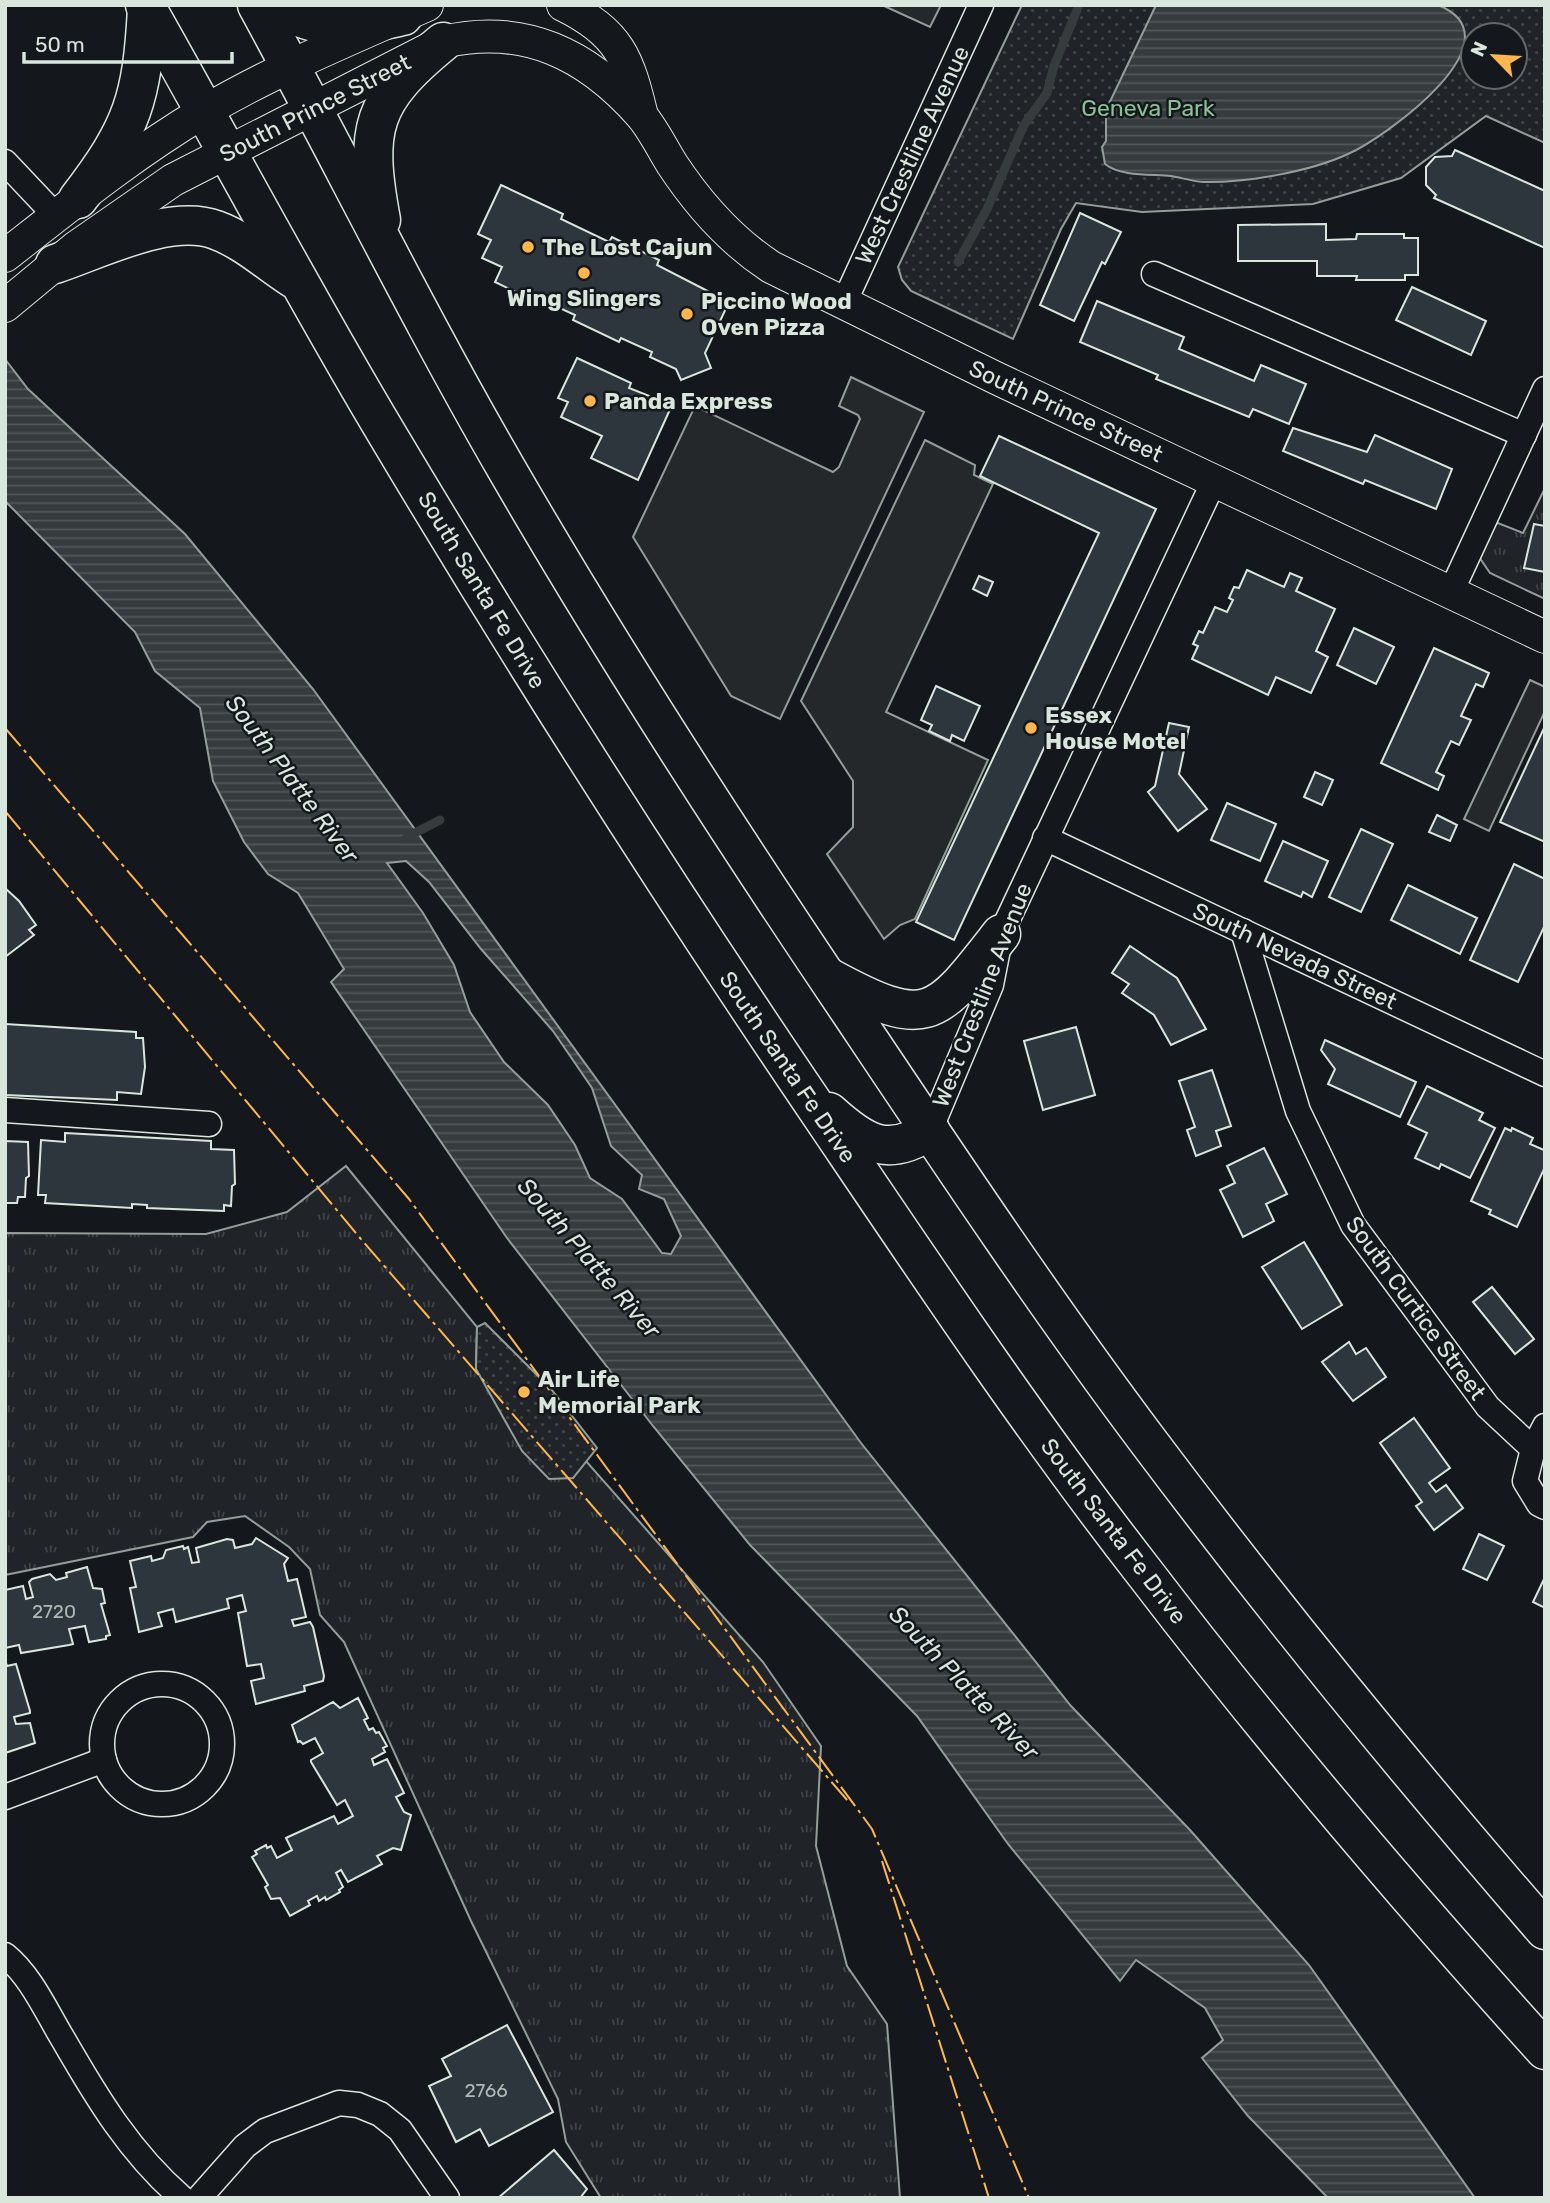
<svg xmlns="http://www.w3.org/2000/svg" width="1550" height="2203" font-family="Rubik,sans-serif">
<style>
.grass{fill:url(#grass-tufts);stroke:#939e99;stroke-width:2}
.park{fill:url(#park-dots);stroke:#939e99;stroke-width:2;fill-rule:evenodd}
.parking{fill:#24282b;stroke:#939e99;stroke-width:2}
.water{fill:url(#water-rules);stroke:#939e99;stroke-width:2;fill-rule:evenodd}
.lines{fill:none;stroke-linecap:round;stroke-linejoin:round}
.stream{stroke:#363b3e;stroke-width:9}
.building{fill:#2c363c;stroke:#d8e6dc;stroke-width:2}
.minor-casing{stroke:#d8e6dc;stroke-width:27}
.tertiary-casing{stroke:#d8e6dc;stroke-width:34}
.trunk-casing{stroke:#d8e6dc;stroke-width:41}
.minor{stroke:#14181c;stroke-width:24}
.tertiary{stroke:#14181c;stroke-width:32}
.trunk{stroke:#14181c;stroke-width:38}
.power{stroke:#ffb74d;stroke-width:2;stroke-dasharray:24 5 3.5 5;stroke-linecap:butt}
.poi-dot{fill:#ffb74d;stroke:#14181c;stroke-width:2.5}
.labels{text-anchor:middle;stroke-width:5;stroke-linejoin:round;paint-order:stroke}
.number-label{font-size:19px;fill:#adbab4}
.street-label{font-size:23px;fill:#d8e6dc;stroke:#14181c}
.park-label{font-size:23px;fill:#8ac095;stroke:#14181c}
.poi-label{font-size:23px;font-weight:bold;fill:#d8e6dc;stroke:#14181c;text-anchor:start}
.water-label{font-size:24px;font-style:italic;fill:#d8e6dc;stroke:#14181c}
</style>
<defs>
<pattern id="grass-tufts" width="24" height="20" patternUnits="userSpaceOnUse" patternTransform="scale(1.75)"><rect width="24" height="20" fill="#202428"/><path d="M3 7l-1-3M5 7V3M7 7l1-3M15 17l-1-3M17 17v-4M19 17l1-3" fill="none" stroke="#404447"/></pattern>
<pattern id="park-dots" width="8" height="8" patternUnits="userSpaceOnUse" patternTransform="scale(1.75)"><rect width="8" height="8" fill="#202428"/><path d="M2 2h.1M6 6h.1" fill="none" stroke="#404447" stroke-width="1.8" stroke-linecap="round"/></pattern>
<pattern id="water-rules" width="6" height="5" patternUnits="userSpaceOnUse" patternTransform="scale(1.75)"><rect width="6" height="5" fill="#363b3e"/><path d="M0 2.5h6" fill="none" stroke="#525759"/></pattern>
</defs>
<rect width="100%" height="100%" fill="#14181c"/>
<g class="grass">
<path d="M 1545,488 L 1545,599 L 1490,573 L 1477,554 L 1490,527 L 1498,523 L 1523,533 Z"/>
<path d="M 346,1166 L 477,1327 L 476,1369 L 573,1478 L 586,1461 L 763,1662 L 821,1746 L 816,1846 L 847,1966 L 887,2024 L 900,2198 L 601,2198 L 566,2142 L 558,2099 L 471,1921 L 344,1642 L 320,1615 L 310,1569 L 289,1547 L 245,1516 L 207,1522 L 193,1537 L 5,1575 L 5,1233 L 206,1234 L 287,1212 Z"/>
</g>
<g class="park">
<path d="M 1022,5 L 1545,5 L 1545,143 L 1486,116 L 1401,178 L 1313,204 L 1142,212 L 1076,203 L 1061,229 L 1013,339 L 911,291 L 902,280 L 898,267 ZM 1473,35 L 1515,35 L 1515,77 L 1473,77 Z"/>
<path d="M 485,1323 L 551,1389 L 597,1448 L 573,1478 L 549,1479 L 522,1451 L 476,1369 L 477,1327 Z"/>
</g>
<g class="parking">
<path d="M 882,5 L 941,5 L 930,27 Z"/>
<path d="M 851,377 L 924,412 L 780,719 L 731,696 L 633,537 L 695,406 L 833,472 L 839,467 L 860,419 L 858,415 L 839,406 Z"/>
<path d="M 925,440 L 975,465 L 974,475 L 993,484 L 886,712 L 988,760 L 915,919 L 900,925 L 884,939 L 827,854 L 853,827 L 853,781 L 801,701 Z"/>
<path d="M 1530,680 L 1545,687 L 1545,711 L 1489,831 L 1464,819 Z"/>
</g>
<g class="water">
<path d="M 1156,5 L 1438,5 C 1522,39 1386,137 1348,154 C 1309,172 1245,183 1203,182 C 1192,181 1182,178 1171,176 C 1152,174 1121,177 1105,164 L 1102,147 L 1106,141 L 1106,110 Z"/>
<path d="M 5,359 L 28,389 L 185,534 L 313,689 L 861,1443 L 1071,1706 L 1190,1830 L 1309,1965 L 1475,2198 L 1328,2198 L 1248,2116 L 1202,2058 L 1223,2040 L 1205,2008 L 1136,1960 L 1120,1981 L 1008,1844 L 917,1716 L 750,1545 L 653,1426 L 507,1238 L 331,982 L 344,969 L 298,893 L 268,874 L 244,842 L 213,781 L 200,708 L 155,671 L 135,632 L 5,501 ZM 406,861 L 429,882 L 481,949 L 553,1031 L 592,1088 L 611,1146 L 642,1175 L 639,1189 L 664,1199 L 681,1236 L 671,1254 L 662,1253 L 622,1199 L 590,1178 L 575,1145 L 548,1105 L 504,1062 L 470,1012 L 454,965 L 423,913 L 387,863 Z"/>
</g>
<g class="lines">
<g class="stream">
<path d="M 958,262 L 987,209 L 1024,125 L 1047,93 L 1054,66 L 1079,5"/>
<path d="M 407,837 L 440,820"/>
</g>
</g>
<g class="building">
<path d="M 1455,150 L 1545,191 L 1545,248 L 1434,198 L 1436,195 L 1426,185 L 1426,167 L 1435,157 L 1452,156 Z"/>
<path d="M 501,185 L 563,214 L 561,219 L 609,242 L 612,237 L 659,260 L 657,265 L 729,302 L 705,353 L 711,368 L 681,380 L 676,369 L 650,357 L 652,352 L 621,338 L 619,342 L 573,320 L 575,315 L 527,293 L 526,297 L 495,282 L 502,267 L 482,258 L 491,240 L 478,234 Z"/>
<path d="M 1080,213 L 1121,232 L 1105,264 L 1102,262 L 1074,321 L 1040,305 Z"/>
<path d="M 1326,224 L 1326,240 L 1356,239 L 1357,234 L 1404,234 L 1404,238 L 1418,238 L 1418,275 L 1405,275 L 1405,280 L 1356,280 L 1357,276 L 1317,276 L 1317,261 L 1238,261 L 1238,225 Z"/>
<path d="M 1412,287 L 1486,321 L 1471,355 L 1396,320 Z"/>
<path d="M 1097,301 L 1184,337 L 1179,349 L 1254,381 L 1261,365 L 1306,384 L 1289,424 L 1253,409 L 1249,417 L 1156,379 L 1158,375 L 1080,342 Z"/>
<path d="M 577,358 L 631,383 L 629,388 L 672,405 L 638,480 L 591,458 L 602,436 L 561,417 L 568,402 L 558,398 Z"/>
<path d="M 1293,428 L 1367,452 L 1375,435 L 1452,469 L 1436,509 L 1365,480 L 1363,484 L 1283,451 Z"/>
<path d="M 999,436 L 1156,509 L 954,940 L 916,922 L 1099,533 L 980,476 Z"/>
<path d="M 1534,524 L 1545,526 L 1545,572 L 1524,568 Z"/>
<path d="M 1247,570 L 1284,587 L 1290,573 L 1302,578 L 1296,591 L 1335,609 L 1316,651 L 1328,657 L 1311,693 L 1276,677 L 1268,695 L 1192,659 L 1198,646 L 1193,644 L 1199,631 L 1203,633 L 1215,607 L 1227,612 L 1233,600 L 1229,598 L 1234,587 L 1239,588 Z"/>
<path d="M 979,576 L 993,582 L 987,596 L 973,589 Z"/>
<path d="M 1354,628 L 1394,647 L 1376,684 L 1337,665 Z"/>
<path d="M 1434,648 L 1489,673 L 1483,687 L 1476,684 L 1461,716 L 1471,720 L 1459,745 L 1451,741 L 1436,772 L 1444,776 L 1438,790 L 1381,763 Z"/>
<path d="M 936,686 L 980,706 L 964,741 L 952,735 L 950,741 L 929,731 L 932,725 L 921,720 Z"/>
<path d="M 1169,723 L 1189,727 L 1179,774 L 1207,809 L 1178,831 L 1148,792 L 1155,786 Z"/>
<path d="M 1545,726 L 1545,842 L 1500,822 Z"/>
<path d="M 1315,772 L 1333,780 L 1322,805 L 1304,797 Z"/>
<path d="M 1227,803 L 1276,824 L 1260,861 L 1211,840 Z"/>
<path d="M 1437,815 L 1457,825 L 1450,841 L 1429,832 Z"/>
<path d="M 1361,829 L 1393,844 L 1361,912 L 1329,897 Z"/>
<path d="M 1283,841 L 1328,861 L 1312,897 L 1303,892 L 1301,897 L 1265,881 Z"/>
<path d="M 1514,864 L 1545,879 L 1545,925 L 1518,982 L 1470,960 Z"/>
<path d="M 1408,885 L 1477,918 L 1460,954 L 1391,920 Z"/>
<path d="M 5,888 L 19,901 L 36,925 L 29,930 L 34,935 L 5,957 Z"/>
<path d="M 1130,946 L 1177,978 L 1206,1029 L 1171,1045 L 1154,1015 L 1122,993 L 1129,984 L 1112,973 Z"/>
<path d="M 5,1024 L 136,1032 L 136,1038 L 143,1038 L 145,1067 L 141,1094 L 117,1092 L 117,1100 L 5,1095 Z"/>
<path d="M 1076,1027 L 1095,1095 L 1043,1110 L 1024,1041 Z"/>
<path d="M 1325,1040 L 1416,1082 L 1400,1117 L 1328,1084 L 1335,1069 L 1321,1050 Z"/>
<path d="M 1212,1070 L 1231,1126 L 1216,1131 L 1221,1146 L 1196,1156 L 1187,1130 L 1195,1127 L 1179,1081 Z"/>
<path d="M 1427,1086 L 1483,1113 L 1479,1120 L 1495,1128 L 1470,1178 L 1441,1164 L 1439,1169 L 1415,1158 L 1427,1133 L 1408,1124 Z"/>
<path d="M 1505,1128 L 1511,1131 L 1512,1128 L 1533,1138 L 1530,1144 L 1544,1150 L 1545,1154 L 1545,1167 L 1517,1227 L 1489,1214 L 1491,1210 L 1471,1201 Z"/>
<path d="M 65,1133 L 211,1141 L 211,1149 L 234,1150 L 235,1184 L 232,1186 L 231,1206 L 224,1205 L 224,1211 L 147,1208 L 147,1205 L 132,1204 L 132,1208 L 45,1203 L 46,1195 L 38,1195 L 41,1140 L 65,1142 Z"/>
<path d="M 5,1141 L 28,1142 L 29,1176 L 26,1178 L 25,1197 L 18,1197 L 17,1203 L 5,1203 Z"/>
<path d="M 1264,1148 L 1287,1194 L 1266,1204 L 1274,1221 L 1243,1237 L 1220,1190 L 1235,1183 L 1227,1166 Z"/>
<path d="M 1304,1242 L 1342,1305 L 1302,1329 L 1262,1267 Z"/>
<path d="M 1492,1287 L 1534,1339 L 1515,1354 L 1473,1302 Z"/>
<path d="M 1349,1342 L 1356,1354 L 1366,1348 L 1386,1377 L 1353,1401 L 1322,1362 Z"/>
<path d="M 1414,1418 L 1450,1468 L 1429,1483 L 1436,1492 L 1446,1485 L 1463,1508 L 1434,1530 L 1416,1506 L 1422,1502 L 1380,1443 Z"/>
<path d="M 1479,1534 L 1504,1546 L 1487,1580 L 1463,1569 Z"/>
<path d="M 256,1538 L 288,1558 L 284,1564 L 288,1581 L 297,1579 L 306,1617 L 292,1620 L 294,1626 L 310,1622 L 313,1627 L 324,1676 L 323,1681 L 304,1686 L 305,1691 L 256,1704 L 251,1681 L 264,1678 L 261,1664 L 247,1666 L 238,1613 L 246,1611 L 242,1595 L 227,1599 L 229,1608 L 176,1622 L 173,1609 L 158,1613 L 162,1626 L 139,1632 L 130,1588 L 136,1587 L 130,1561 L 151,1556 L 152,1561 L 163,1558 L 166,1550 L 183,1546 L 184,1549 L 188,1547 L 192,1563 L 199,1562 L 196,1548 L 227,1539 L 233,1540 L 235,1548 L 252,1544 Z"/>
<path d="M 87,1567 L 93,1588 L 102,1589 L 105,1603 L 101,1604 L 110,1635 L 106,1636 L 106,1639 L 89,1642 L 85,1626 L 69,1629 L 73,1644 L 69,1645 L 21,1653 L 19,1645 L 5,1648 L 5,1590 L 23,1586 L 26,1599 L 33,1597 L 29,1582 L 32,1579 L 50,1574 L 56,1580 L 67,1577 L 66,1573 Z"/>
<path d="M 1545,1577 L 1545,1608 L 1533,1602 Z"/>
<path d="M 5,1660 L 7,1666 L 16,1664 L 30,1711 L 30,1713 L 14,1717 L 16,1724 L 30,1723 L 35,1743 L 5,1753 Z"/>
<path d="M 358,1698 L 368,1718 L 364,1720 L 369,1730 L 373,1728 L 376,1733 L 379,1732 L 387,1746 L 383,1748 L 385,1752 L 372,1759 L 374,1765 L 387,1759 L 404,1793 L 396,1797 L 404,1812 L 411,1815 L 401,1850 L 393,1848 L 377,1856 L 382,1864 L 348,1882 L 341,1870 L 336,1873 L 343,1887 L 339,1890 L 340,1892 L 326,1900 L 325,1897 L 319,1901 L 317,1896 L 308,1901 L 310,1905 L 290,1916 L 280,1898 L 271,1899 L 265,1887 L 268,1885 L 252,1857 L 257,1854 L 255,1851 L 266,1845 L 267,1848 L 271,1846 L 277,1858 L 292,1850 L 286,1838 L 288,1837 L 334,1816 L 338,1824 L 353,1816 L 345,1800 L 337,1805 L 311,1762 L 311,1760 L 323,1753 L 315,1738 L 303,1744 L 300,1741 L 298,1742 L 292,1725 L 333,1702 L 340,1708 Z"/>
<path d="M 507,2025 L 553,2112 L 489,2146 L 480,2129 L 456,2142 L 429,2086 L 451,2076 L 442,2059 Z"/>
<path d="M 554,2150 L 587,2189 L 580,2198 L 498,2198 Z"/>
</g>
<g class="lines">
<g class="minor-casing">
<g id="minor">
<path d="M 5,162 L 56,216"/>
<path d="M 1154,274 L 1524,435"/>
<path d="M 843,305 L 981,5"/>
<path d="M 1451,592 L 1545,389"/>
<path d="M 1045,838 L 1545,1074"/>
<path d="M 1243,931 L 1298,1111 L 1353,1225 L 1488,1407 L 1533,1449 L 1525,1481 L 1539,1504 L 1545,1507"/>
<path d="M 5,1110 L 209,1124"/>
<path d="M 930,1130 L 991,985 L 1001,934 L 1214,481"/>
<path d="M 1533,1449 L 1545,1426"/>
<circle cx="162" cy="1744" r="60"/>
<path d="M 5,1797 L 104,1760"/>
<path d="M 5,1955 C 31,1976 46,2011 63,2039 C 97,2098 130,2153 182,2198"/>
<path d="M 199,2198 L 245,2146 L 265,2131 L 339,2103 L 358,2105 L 380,2114 L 400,2130 L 447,2198"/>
</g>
</g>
<g class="tertiary-casing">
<g id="tertiary">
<path d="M 563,5 C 620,33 628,58 642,116"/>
<path d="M 5,256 C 70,205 134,153 205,111 C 275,70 352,38 427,5"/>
<path d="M 5,306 L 75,248 L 173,180 L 443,42 C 524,23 587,54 641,115 C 653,129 662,148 672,164 C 699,205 730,240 771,267 L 996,378 L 1545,637"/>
</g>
</g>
<g class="trunk-casing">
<g id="trunk">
<path d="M 145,5 C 225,146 301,290 384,429 C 527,669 677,903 834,1134 C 934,1282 1034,1431 1144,1572 C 1270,1737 1406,1896 1545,2050"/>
<path d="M 257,5 C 341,159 418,316 506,468 C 613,653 729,832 849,1010 C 946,1155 1043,1301 1148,1441 C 1274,1609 1407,1771 1545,1930"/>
<path d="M 275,5 C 323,34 351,27 403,16"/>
<path d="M 78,199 C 133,127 142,99 147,9"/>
<path d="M 381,220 C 364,128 371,101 443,42"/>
<path d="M 55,264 C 100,249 170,213 216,230 C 244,240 269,263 294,279"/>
<path d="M 830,978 C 929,1032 936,1017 1001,934"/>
<path d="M 829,1112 C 863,1143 888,1159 930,1130"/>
</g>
</g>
<use href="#minor" class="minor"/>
<use href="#tertiary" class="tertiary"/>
<use href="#trunk" class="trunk"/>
<g class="power">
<path d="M 5,728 L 409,1199 L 872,1829 L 1029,2198"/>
<path d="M 5,811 L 360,1238 L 848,1801"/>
<path d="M 882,1861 L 989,2198"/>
</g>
</g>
<g class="poi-dot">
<circle cx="528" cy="247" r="7"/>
<circle cx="584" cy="273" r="7"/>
<circle cx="687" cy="314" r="7"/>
<circle cx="590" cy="401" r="7"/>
<circle cx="1031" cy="728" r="7"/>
<circle cx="524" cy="1392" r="7"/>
</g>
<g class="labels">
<g class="number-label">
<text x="54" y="1618">2720</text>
<text x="486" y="2097">2766</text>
</g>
<g class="street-label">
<text transform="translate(315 108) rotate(-27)" y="8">South Prince Street</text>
<text transform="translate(912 155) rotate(-65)" y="8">West Crestline Avenue</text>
<text transform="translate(1066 411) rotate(25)" y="8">South Prince Street</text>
<text transform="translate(482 590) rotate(59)" y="8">South Santa Fe Drive</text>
<text transform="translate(1295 956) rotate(25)" y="8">South Nevada Street</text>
<text transform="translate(982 995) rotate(-69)" y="8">West Crestline Avenue</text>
<text transform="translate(788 1067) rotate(56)" y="8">South Santa Fe Drive</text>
<text transform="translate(1416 1308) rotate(54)" y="8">South Curtice Street</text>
<text transform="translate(1114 1531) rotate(53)" y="8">South Santa Fe Drive</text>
</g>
<g class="park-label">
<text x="1148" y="116">Geneva Park</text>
</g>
<g class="poi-label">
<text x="542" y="255">The Lost Cajun</text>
<text x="584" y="306" text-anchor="middle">Wing Slingers</text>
<text x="701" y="309">Piccino Wood<tspan x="701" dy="26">Oven Pizza</tspan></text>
<text x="604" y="409">Panda Express</text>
<text x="1045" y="723">Essex<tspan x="1045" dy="26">House Motel</tspan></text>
<text x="538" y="1387">Air Life<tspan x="538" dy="26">Memorial Park</tspan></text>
</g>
<g class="water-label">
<text transform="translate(292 779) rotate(53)" y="8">South Platte River</text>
<text transform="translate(589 1258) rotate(49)" y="8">South Platte River</text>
<text transform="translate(964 1683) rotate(46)" y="8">South Platte River</text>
</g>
</g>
<rect width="1550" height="2203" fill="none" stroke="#d8e6dc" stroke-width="14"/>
<g transform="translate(1494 56) rotate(295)"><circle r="33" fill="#14181c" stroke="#626a69" stroke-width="2"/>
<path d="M0-5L12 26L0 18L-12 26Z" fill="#ffb74d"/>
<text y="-10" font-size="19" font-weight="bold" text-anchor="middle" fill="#d8e6dc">N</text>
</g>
<path d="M24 52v10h208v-10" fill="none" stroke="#d8e6dc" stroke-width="3.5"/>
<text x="35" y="52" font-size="21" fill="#d8e6dc" stroke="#14181c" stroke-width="5" paint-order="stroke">50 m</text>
</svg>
